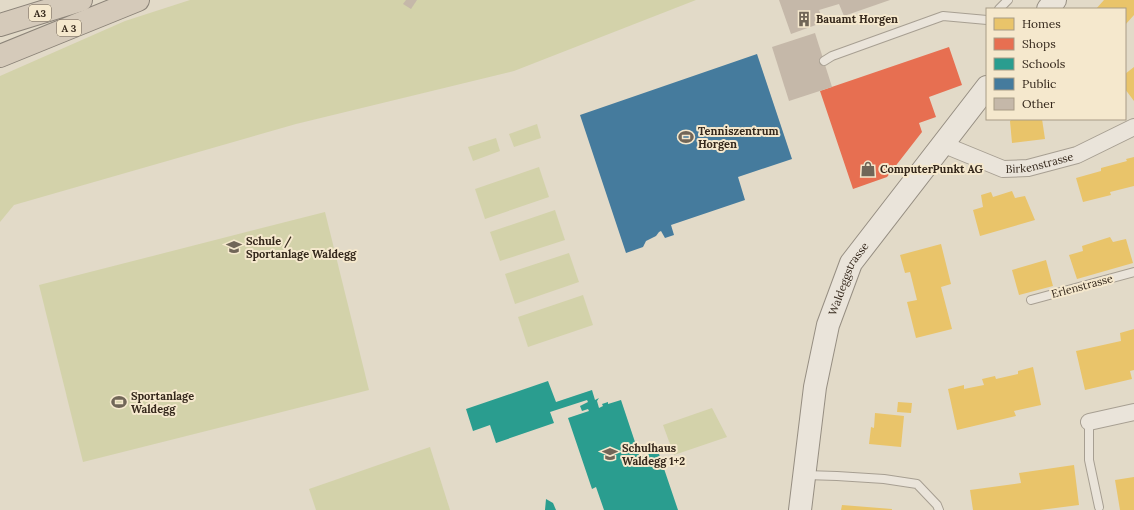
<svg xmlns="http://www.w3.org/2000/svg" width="1134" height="510" font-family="Lora,serif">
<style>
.green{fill:#d3d2aa}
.homes{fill:#e9c46a}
.shops{fill:#e76f51}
.schools{fill:#2a9d8f}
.public{fill:#457b9d}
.building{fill:#c5b8a9}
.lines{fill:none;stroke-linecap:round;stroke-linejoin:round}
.lane-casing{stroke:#a79f92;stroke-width:10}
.street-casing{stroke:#a79f92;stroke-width:18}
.secondary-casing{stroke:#968e82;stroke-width:24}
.highway-casing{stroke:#8c8479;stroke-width:24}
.lane{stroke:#eae4da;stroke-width:8}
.street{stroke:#eae4da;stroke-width:16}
.secondary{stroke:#eae4da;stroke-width:22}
.highway{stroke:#d5caba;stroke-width:22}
.labels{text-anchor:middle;stroke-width:4;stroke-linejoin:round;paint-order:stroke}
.shield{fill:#f5e8cd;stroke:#6e6150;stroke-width:1}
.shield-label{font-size:10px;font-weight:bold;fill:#34271b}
.poi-label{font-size:11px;font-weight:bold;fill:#34271b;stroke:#f5e8cd;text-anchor:start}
.street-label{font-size:11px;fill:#34271b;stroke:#f5e8cd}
</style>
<rect width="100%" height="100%" fill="#e2dac8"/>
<g class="green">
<path d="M 190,0 L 696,0 L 514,71 L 296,124 L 14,205 L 0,222 L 0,76 L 125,21 Z"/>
<path d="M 537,124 L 541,138 L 514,147 L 509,134 Z"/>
<path d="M 496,138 L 500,151 L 473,161 L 468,147 Z"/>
<path d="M 539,167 L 549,197 L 485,219 L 475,189 Z"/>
<path d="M 555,210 L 565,240 L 500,261 L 490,232 Z"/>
<path d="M 325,212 L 369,390 L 83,462 L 39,285 Z"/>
<path d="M 569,253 L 579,282 L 515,304 L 505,274 Z"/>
<path d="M 583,295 L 593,325 L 528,347 L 518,317 Z"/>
<path d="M 712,408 L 727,437 L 674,455 L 663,425 Z"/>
<path d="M 430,447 L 450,510 L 316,510 L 309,489 Z"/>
</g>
<g class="homes">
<path d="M 1104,0 L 1134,0 L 1134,15 L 1125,25 L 1125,9 L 1096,9 Z"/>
<path d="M 1134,67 L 1134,101 L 1125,89 L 1125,74 Z"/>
<path d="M 1012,119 L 1042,119 L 1045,139 L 1012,143 L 1010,121 Z"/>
<path d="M 1134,157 L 1134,186 L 1110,192 L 1111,195 L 1083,202 L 1076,178 L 1101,171 L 1101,168 L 1127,161 L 1126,159 Z"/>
<path d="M 1012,191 L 1015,198 L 1025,196 L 1035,220 L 980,236 L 973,210 L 983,207 L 981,195 L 991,192 L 993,197 Z"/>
<path d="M 1110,237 L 1113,242 L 1126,239 L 1133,263 L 1077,279 L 1069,255 L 1083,251 L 1082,246 Z"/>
<path d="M 941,244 L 951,284 L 941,287 L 952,329 L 916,338 L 907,302 L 917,300 L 910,272 L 905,273 L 900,255 Z"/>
<path d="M 1046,260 L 1053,286 L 1019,295 L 1012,270 Z"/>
<path d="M 1134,329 L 1134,370 L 1130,371 L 1132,379 L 1085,390 L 1076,351 L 1121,341 L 1120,333 Z"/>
<path d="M 1033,367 L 1041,405 L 1014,411 L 1016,416 L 957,430 L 948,389 L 964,385 L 964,389 L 984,385 L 982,379 L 995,376 L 996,379 L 1018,374 L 1018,371 Z"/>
<path d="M 898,402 L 912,403 L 911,413 L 897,412 Z"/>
<path d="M 875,413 L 904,416 L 901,447 L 869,444 L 871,427 L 874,428 Z"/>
<path d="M 1074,465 L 1079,505 L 1040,510 L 973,510 L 970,490 L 1021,483 L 1019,473 Z"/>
<path d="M 1134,477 L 1134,510 L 1120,510 L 1115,480 Z"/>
<path d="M 842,505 L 892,509 L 892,510 L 841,510 Z"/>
</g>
<path class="shops" d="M 949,47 L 962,85 L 929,97 L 936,117 L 919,123 L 922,132 L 887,177 L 853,189 L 820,91 Z"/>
<g class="schools">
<path d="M 548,381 L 556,402 L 592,390 L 595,400 L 599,398 L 597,401 L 599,408 L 603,406 L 602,404 L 608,402 L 608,404 L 621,400 L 640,457 L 658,451 L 678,510 L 604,510 L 596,487 L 592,489 L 568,418 L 589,411 L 588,409 L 582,411 L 580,406 L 588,402 L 587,400 L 550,412 L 554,423 L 496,443 L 490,425 L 473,431 L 466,409 Z"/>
<path d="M 546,499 L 553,503 L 556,510 L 545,510 Z"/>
</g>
<path class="public" d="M 757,54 L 792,159 L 738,177 L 745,200 L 671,225 L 674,235 L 665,238 L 661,231 L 659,232 L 656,236 L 646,241 L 643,247 L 626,253 L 580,115 Z"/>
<g class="building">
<path d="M 406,0 L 417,0 L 411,9 L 403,4 Z"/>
<path d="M 779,0 L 890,0 L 844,16 L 839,4 L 819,10 L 824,22 L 791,34 Z"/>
<path d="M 815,33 L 832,87 L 789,101 L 772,47 Z"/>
</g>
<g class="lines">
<g class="lane-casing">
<g id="lane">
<path d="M 999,9 L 1008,0"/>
<path d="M 824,61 L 832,56 L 943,16 L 987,20"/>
<path d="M 1031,300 L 1134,272"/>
<path d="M 1089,422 L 1089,460 L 1099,507"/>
<path d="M 805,475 L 837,476 L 884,479 L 917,484 L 937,505 L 939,510"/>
</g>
</g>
<g class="street-casing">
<g id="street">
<path id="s1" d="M 942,144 L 1003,169 L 1028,168 L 1077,155 L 1134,127"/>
<path d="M 1089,422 L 1134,412"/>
</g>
</g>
<g class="secondary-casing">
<g id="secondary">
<path d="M 1048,9 L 1055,0"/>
<path id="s2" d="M 800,510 L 815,387 L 828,325 L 851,263 L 987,87"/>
</g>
</g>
<g class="highway-casing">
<g id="highway">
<path d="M 0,25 L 81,0"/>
<path d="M 0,56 L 138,0"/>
</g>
</g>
<use href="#lane" class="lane"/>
<use href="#street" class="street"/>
<use href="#secondary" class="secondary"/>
<use href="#highway" class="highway"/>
</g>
<defs>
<g id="building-bare" transform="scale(1.2)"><path d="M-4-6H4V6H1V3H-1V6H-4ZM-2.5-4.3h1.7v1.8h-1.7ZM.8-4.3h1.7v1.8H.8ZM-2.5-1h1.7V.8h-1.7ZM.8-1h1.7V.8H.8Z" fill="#716658" stroke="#f5e8cd" stroke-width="2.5" paint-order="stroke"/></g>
<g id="stadium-bare" transform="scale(1.2)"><path d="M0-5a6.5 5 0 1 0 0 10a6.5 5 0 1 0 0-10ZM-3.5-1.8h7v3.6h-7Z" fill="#716658" stroke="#f5e8cd" stroke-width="2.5" paint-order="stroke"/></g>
<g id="shop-bare" transform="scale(1.2)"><path d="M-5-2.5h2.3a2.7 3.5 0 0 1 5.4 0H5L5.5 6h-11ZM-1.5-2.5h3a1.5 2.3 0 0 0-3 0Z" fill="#716658" stroke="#f5e8cd" stroke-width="2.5" paint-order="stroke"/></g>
<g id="school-bare" transform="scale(1.2)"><path d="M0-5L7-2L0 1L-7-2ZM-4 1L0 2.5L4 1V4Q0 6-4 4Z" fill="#716658" stroke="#f5e8cd" stroke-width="2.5" paint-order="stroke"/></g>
</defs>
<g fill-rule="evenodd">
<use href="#building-bare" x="804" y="19"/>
<use href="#stadium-bare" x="686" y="137"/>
<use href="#shop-bare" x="868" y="169"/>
<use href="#school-bare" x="234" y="247"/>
<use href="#stadium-bare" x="119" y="402"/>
<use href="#school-bare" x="610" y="454"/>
</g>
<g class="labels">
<g class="shield">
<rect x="29" y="5" width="22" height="16" rx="3"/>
<rect x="57" y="20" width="24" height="16" rx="3"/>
</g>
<g class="shield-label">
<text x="40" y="17">A3</text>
<text x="69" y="32">A 3</text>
</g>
<g class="poi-label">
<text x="816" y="23">Bauamt Horgen</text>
<text x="698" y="135">Tenniszentrum<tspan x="698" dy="13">Horgen</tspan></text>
<text x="880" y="173">ComputerPunkt AG</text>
<text x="246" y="245">Schule /<tspan x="246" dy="13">Sportanlage Waldegg</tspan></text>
<text x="131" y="400">Sportanlage<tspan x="131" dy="13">Waldegg</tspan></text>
<text x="622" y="452">Schulhaus<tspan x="622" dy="13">Waldegg 1+2</tspan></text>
</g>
<g class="street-label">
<text dy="4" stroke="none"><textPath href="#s1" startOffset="103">Birkenstrasse</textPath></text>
<text dy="4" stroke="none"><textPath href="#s2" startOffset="238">Waldeggstrasse</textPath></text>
<text transform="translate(1082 286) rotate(-15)" y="4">Erlenstrasse</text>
</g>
</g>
<rect x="986" y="8" width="140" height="112" fill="#f5e8cd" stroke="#a89b86"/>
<rect x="994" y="18" width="20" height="12" fill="#e9c46a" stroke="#a89b86"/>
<text x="1022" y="28" font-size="12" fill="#34271b">Homes</text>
<rect x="994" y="38" width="20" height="12" fill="#e76f51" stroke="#a89b86"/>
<text x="1022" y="48" font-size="12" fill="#34271b">Shops</text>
<rect x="994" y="58" width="20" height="12" fill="#2a9d8f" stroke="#a89b86"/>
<text x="1022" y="68" font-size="12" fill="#34271b">Schools</text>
<rect x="994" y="78" width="20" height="12" fill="#457b9d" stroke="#a89b86"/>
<text x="1022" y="88" font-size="12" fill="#34271b">Public</text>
<rect x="994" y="98" width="20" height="12" fill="#c5b8a9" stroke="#a89b86"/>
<text x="1022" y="108" font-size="12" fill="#34271b">Other</text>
</svg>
